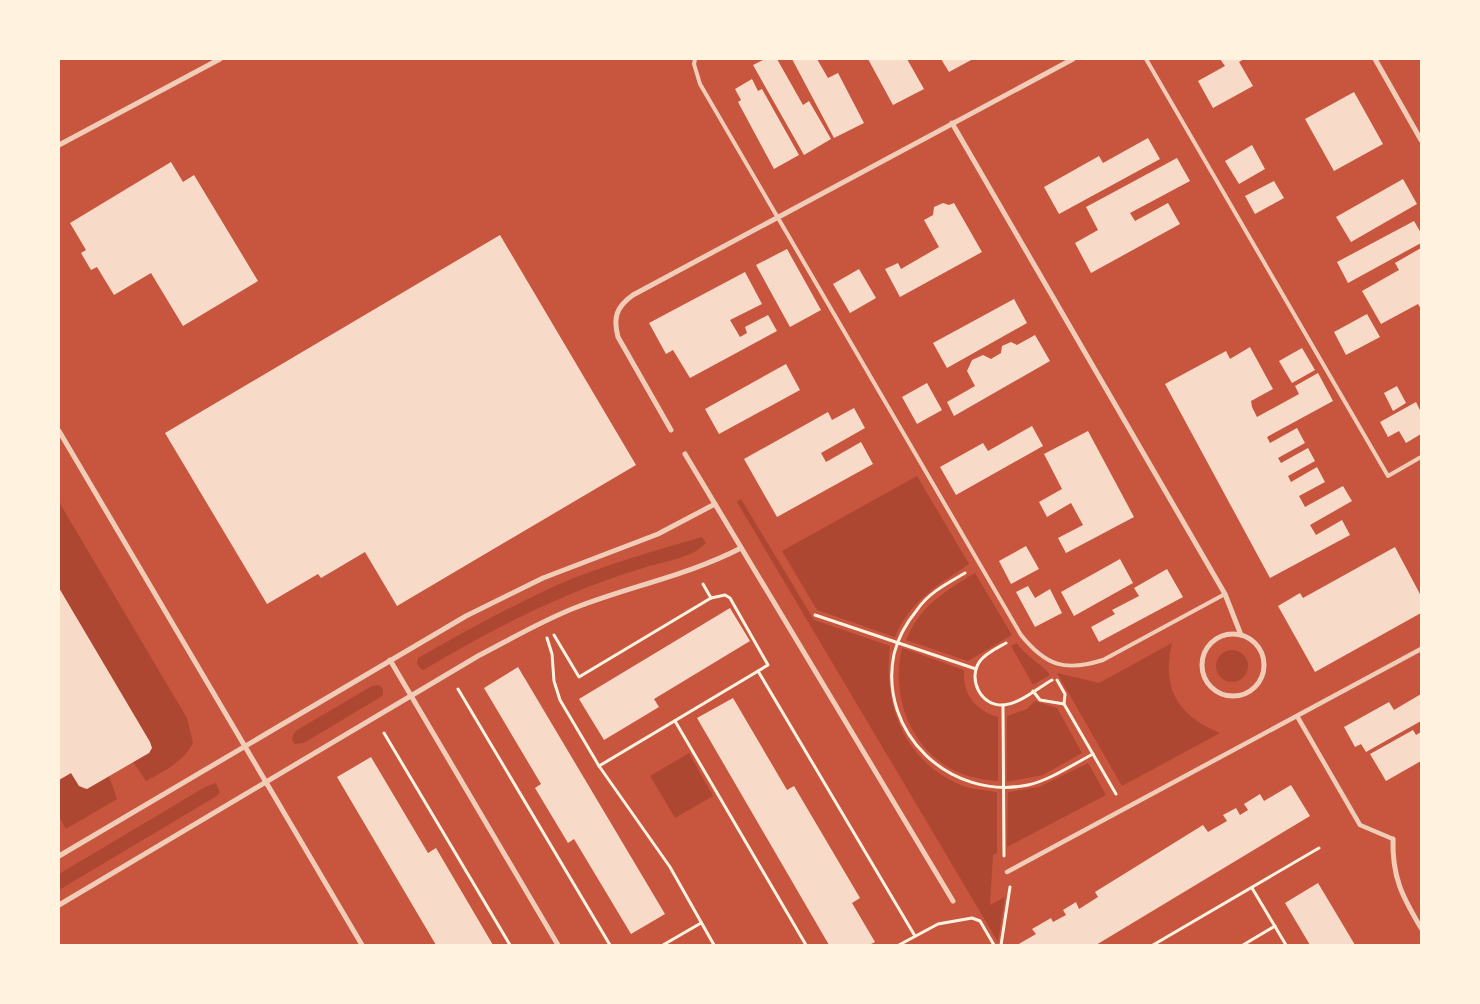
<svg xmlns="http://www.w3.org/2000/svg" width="1480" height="1004" font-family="'PT Sans',sans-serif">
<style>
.green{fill:#ae4732}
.building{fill:#f7dbc8}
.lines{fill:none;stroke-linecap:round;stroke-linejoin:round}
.path{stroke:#fff3e0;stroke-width:3}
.service{stroke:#f1ccb7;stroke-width:4}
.pedestrian{stroke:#f1ccb7;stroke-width:4.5}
.minor{stroke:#f1ccb7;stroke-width:5}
</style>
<rect width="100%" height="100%" fill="#c8553d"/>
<g class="green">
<path d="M 917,476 L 969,564 C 938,585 910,601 895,637 L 817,610 L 782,551 Z"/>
<path d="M 741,499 L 814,620 L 890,646 C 883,702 902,757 956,783 C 968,789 983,790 997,792 L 997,853 L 993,855 L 990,905 L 1005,897 L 998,942 L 737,502 Z"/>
<path d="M 59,502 L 187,718 L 193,743 C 183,762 165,771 146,781 L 133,762 L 152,748 L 150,742 L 59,588 Z"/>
<path d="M 702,537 L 706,543 C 691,559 664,561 643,568 C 566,591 494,628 425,669 L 422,670 L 417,664 L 418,658 C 464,632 509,607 557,585 C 604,565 654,551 702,537 Z"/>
<path d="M 975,573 L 1012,635 L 968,661 L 906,640 C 919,607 945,591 975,573 Z"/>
<path d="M 1017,643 C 1025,656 1045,666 1050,675 L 1033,685 L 1011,646 Z"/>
<path d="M 1172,643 C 1161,689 1178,715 1220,733 L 1122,786 L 1057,673 L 1099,683 Z"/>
<path d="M 902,648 L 964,670 C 962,693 975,711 998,717 L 998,781 C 986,780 972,778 960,773 C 912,753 890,698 902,648 Z"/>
<circle cx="1232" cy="666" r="16"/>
<path d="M 379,685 L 383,689 L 383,695 L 379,698 L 304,743 L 295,744 L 292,740 L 293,735 L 297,730 L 372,686 Z"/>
<path d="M 1035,701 L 1057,708 L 1082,753 L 1043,775 L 1007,782 L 1007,716 L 1027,709 Z"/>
<path d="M 689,753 L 713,796 L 675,818 L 650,776 Z"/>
<path d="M 1088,763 L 1106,795 L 1007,847 L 1008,792 L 1039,787 Z"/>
<path d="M 71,773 L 83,789 L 87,789 L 109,776 L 117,799 L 66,829 L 59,817 L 59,780 Z"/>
<path d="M 216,783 L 220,793 L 215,797 L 59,890 L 59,874 L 205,787 Z"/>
</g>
<g class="building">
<path d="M 765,59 L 777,59 L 803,105 L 809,101 L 831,139 L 804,155 L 753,65 Z"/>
<path d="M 792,59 L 817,59 L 828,78 L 838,73 L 864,123 L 834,138 Z"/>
<path d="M 868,59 L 907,59 L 924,89 L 893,105 Z"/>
<path d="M 941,59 L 973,59 L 949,72 Z"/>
<path d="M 1220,59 L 1244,59 L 1239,62 L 1253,86 L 1213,108 L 1198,81 L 1225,66 Z"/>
<path d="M 752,79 L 758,91 L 762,89 L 799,155 L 774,169 L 738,102 L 741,100 L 735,89 Z"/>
<path d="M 1354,92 L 1383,144 L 1334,171 L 1305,119 Z"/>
<path d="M 1148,138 L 1160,159 L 1059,214 L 1044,187 L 1099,156 L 1103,163 Z"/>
<path d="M 1252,145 L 1265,169 L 1239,184 L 1225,161 Z"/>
<path d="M 1177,158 L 1190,181 L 1130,213 L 1135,221 L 1168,203 L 1180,224 L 1091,273 L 1075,243 L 1098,230 L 1086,207 Z"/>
<path d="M 171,162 L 183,182 L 194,175 L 258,281 L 183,326 L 151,273 L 114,295 L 97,267 L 91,270 L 81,253 L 86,250 L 70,223 Z"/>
<path d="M 1403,179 L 1417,204 L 1351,242 L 1336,217 Z"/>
<path d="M 1274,181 L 1284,198 L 1255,214 L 1245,196 Z"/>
<path d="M 943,203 L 949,205 L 954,203 L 982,252 L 900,297 L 885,269 L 898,263 L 901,269 L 939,247 L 924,220 L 933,215 L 934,207 Z"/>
<path d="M 1414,221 L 1421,233 L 1421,243 L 1348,283 L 1337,262 Z"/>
<path d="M 500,235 L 636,465 L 397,606 L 365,552 L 321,578 L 318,574 L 267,604 L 165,433 Z"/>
<path d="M 1421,248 L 1421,309 L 1418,304 L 1381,324 L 1362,291 L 1399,270 L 1395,263 Z"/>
<path d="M 787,249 L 821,310 L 790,327 L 756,265 Z"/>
<path d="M 859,269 L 876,298 L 850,313 L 833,284 Z"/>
<path d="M 745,272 L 762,304 L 730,320 L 740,337 L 747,333 L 745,327 L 768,315 L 777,331 L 690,378 L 673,350 L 666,354 L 649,323 Z"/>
<path d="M 1014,299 L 1027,323 L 947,368 L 933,343 Z"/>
<path d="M 1367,314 L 1380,337 L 1346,355 L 1334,332 Z"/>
<path d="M 1035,335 L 1050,361 L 954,416 L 947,402 L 975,386 L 967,371 L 972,360 L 983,355 L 991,359 L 1001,353 L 1002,346 L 1011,342 L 1017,345 Z"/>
<path d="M 1250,347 L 1273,389 L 1251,401 L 1252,407 L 1257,417 L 1299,394 L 1295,386 L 1318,373 L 1333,401 L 1267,437 L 1270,443 L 1297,428 L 1305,443 L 1278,458 L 1281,463 L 1308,448 L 1315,461 L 1288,476 L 1291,482 L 1317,467 L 1325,482 L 1299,496 L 1305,507 L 1343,486 L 1352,501 L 1310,525 L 1316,535 L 1342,520 L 1350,535 L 1270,578 L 1165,384 L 1226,351 L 1230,359 Z"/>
<path d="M 1302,348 L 1315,370 L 1292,383 L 1279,361 Z"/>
<path d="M 786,364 L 800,390 L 719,434 L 705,409 Z"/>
<path d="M 927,383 L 942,410 L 917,424 L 902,397 Z"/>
<path d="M 1397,386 L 1406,403 L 1393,411 L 1384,393 Z"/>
<path d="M 1416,402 L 1421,412 L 1421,434 L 1406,443 L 1399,431 L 1388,437 L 1380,422 Z"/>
<path d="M 854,408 L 865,428 L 821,453 L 826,462 L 861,442 L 873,464 L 777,517 L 744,459 L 828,412 L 832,420 Z"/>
<path d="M 1032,426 L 1043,446 L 956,495 L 940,467 L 983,443 L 988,451 Z"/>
<path d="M 1088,431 L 1134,517 L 1066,553 L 1058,538 L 1083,525 L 1071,503 L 1047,517 L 1039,502 L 1062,489 L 1044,454 Z"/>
<path d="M 1026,546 L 1039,569 L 1011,584 L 999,561 Z"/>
<path d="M 1395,547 L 1421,596 L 1421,613 L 1315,672 L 1278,606 L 1300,593 L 1303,598 Z"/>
<path d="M 1120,559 L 1133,583 L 1074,616 L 1061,592 Z"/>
<path d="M 1167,569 L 1183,597 L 1099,642 L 1091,627 L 1115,614 L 1112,610 L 1139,596 L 1134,588 Z"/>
<path d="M 1028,586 L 1035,598 L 1050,589 L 1062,613 L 1035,627 L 1016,592 Z"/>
<path d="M 59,588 L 150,742 L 152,748 L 149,753 L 87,789 L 79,786 L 71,773 L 59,780 Z"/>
<path d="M 730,608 L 750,641 L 654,699 L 659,707 L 604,740 L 579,699 Z"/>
<path d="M 518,667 L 665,914 L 631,934 L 574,839 L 568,843 L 535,788 L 541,784 L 484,688 Z"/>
<path d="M 1421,694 L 1421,721 L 1366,752 L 1361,744 L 1355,747 L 1344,727 L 1389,702 L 1394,710 Z"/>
<path d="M 733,698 L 787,790 L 794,786 L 860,898 L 852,903 L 875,942 L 869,945 L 829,945 L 697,718 Z"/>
<path d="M 1413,730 L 1416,735 L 1421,732 L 1421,761 L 1386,781 L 1370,754 Z"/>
<path d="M 371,757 L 428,853 L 436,848 L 493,945 L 436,945 L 337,777 Z"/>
<path d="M 1291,785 L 1310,816 L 1096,945 L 1017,945 L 1036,934 L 1032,929 L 1051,918 L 1053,922 L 1066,915 L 1063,910 L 1076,902 L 1079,909 L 1098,897 L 1095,892 L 1203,825 L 1208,832 L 1227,821 L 1223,815 L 1236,808 L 1240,815 L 1248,810 L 1244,804 L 1260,794 L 1264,801 Z"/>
<path d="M 1318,883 L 1355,945 L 1310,945 L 1285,903 Z"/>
</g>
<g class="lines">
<g class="path">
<path d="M 965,573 C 948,583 928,593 917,610 C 907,622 898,638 894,654 C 878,733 950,801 1028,785 C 1050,780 1072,765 1093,754"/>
<path d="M 703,584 L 711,598"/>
<path d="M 815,615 L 976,669"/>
<path d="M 554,635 L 579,677 L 711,598 L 725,595 L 730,598 L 768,665 L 599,766"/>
<path d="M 547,638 L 552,654 L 554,681 L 560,700 L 599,766 L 670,867 L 714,945"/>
<path d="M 1006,643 C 997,648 986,653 980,661 C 967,679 981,707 1004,705 C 1021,703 1038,688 1052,680"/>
<path d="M 758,671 L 915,936"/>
<path d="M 1057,680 L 1065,694 L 1064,704"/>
<path d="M 458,689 L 610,945"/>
<path d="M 1033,691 L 1040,700 L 1064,704 L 1116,794"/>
<path d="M 1003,705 L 1004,856"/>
<path d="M 675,721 L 806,945"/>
<path d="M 384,733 L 510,945"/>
<path d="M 1252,888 L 1286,945"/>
<path d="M 663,945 L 701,923"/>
<path d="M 899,945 L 938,924 L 972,918 L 980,921 L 994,945"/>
<path d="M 1001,945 L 1010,887"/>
<path d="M 1153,945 L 1319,848"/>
<path d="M 1243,945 L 1275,926"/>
</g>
<g class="service">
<path d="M 695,59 L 694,64 L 700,84 L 1021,635 C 1046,666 1065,672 1103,660 L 1225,594"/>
<path d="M 1146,59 L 1388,476 L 1421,457"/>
</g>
<g class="pedestrian">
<path d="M 1297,716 L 1360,825 L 1393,839"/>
<path d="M 1007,872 L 1421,649"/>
</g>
<g class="minor">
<path d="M 1375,59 L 1421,140"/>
<path d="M 952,123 L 1225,594 L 1241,635"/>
<path d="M 59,145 L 220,59"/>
<path d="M 671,430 L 618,337 C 613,318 616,307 633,295 L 1073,59"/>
<path d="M 59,431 L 362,945"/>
<path d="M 685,454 L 953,901"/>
<circle cx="1233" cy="665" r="31"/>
<path d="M 390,660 L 558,945"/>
<path d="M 1393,839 C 1392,877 1402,896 1421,928"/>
<path d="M 59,856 L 466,616 L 543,578 L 658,534 L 715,504"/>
<path d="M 59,905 L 478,656 C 511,639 543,620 577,607 C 631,586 689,575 741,548"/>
</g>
</g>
<rect width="1480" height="1004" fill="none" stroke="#fff3e0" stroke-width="120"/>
</svg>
